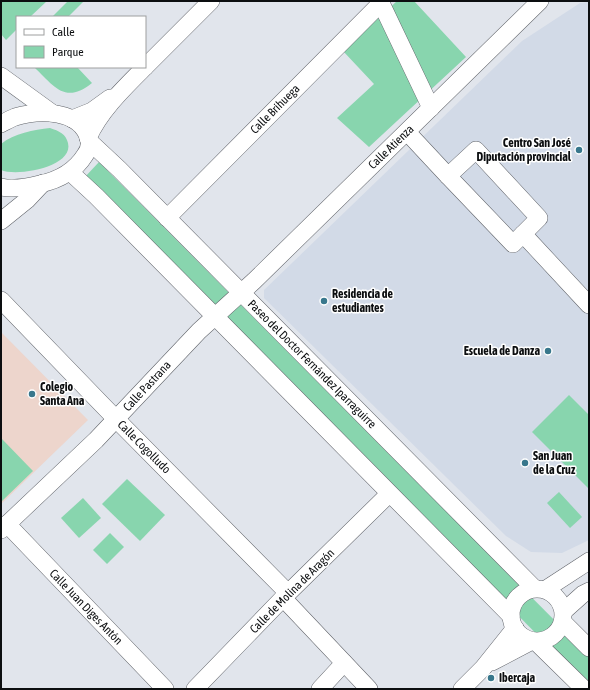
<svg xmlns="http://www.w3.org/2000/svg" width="590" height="690" font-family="'Asap Condensed',sans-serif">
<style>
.built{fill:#d2dae7}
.education{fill:#edd5cc}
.green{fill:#88d5ae}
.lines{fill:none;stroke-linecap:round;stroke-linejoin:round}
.minor-casing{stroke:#61646a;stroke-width:18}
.minor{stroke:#fff;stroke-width:17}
.poi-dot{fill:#38778c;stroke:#fff;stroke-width:1.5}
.labels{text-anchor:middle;stroke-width:3;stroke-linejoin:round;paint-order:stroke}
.street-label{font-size:12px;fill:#0c0e10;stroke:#fff}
.poi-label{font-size:12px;font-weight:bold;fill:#0c0e10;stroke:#fff;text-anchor:start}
</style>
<rect width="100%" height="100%" fill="#e1e5ec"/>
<path class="built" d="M 589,2 L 589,540 L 562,553 L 531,552 L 506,536 L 264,298 L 264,290 L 522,41 L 580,3 Z"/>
<path class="education" d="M 1,332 L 88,420 L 1,504 Z"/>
<g class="green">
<path d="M 1,1 L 47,1 L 30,17 L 17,17 L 17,29 L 6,40 L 1,34 Z"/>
<path d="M 68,1 L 84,1 L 68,17 L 52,17 Z"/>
<path d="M 397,1 L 414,1 L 466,57 L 369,147 L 337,118 L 374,84 L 343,51 Z"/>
<path d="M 34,67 L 77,67 L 92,83 C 65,105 54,86 34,67 Z"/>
<path d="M 50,128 C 59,131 66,134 68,143 C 74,167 17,177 1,170 L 1,144 C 14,133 34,130 50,128 Z"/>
<path d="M 99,162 L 589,655 L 589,687 L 84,178 Z"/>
<path d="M 569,395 L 589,415 L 589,489 L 532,432 Z"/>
<path d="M 1,438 L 33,471 L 1,502 Z"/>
<path d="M 127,479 L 165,515 L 140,541 L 102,504 Z"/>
<path d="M 559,492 L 582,517 L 570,528 L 547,503 Z"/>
<path d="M 83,498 L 101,518 L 79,538 L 61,518 Z"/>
<path d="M 110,533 L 124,547 L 107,564 L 93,550 Z"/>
</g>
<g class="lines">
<g class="minor-casing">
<g id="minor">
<path d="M 379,1 L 381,3 L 431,108"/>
<path d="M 145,67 L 211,1"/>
<path d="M 1,76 L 52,113"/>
<path d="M 72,119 L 92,111 L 110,98"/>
<path d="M 1,124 C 5,122 10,119 15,117 C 39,110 81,109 89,140 C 90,145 88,151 85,155 C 75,171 59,180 40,184 C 28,187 14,190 1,187"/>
<path d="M 407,132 L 448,176 L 476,150 L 539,218 L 523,234 L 589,305"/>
<path d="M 88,138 C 100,111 124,88 145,67"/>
<path d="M 89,141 L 119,169 L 534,588"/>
<path d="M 70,172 L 96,196 L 511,616"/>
<path d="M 448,176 L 513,244 L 523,234"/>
<path d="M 167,218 L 381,3"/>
<path d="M 1,221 L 27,200 L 43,183"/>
<path d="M 1,300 L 116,419 L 288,593"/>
<path d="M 7,524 L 165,689"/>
<path d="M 1,530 L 96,440 L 199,331 L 254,281 L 540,1"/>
<circle cx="537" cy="615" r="26"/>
<path d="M 546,589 L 589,561"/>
<path d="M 283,598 L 369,689"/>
<path d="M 564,611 L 583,594 L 589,591"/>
<path d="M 563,622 L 589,648"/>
<path d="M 536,642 L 584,689"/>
<path d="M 492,662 L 532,641"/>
<path d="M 195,689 L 283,598 L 389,494"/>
<path d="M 320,689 L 344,663"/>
<path d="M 462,689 L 483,668 L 515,628"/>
</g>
</g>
<use href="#minor" class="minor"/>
</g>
<g class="poi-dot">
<circle cx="579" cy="150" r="4"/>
<circle cx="324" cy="301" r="4"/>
<circle cx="548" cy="351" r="4"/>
<circle cx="32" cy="394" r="4"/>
<circle cx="525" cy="463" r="4"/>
<circle cx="491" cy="678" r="4"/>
</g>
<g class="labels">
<g class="street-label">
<text transform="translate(275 109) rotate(-45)" y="4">Calle Brihuega</text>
<text transform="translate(391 147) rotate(-44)" y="4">Calle Atienza</text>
<text transform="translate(312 364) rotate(45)" y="4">Paseo del Doctor Fernández Iparraguirre</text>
<text transform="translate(147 386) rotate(-47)" y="4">Calle Pastrana</text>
<text transform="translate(144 447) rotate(45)" y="4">Calle Cogolludo</text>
<text transform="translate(292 591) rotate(-45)" y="4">Calle de Molina de Aragón</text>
<text transform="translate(86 607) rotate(46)" y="4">Calle Juan Diges Antón</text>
</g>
<g class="poi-label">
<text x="571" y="147" text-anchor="end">Centro San José<tspan x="571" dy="14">Diputación provincial</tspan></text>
<text x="332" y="298">Residencia de<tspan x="332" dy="14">estudiantes</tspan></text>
<text x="540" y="355" text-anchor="end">Escuela de Danza</text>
<text x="40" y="391">Colegio<tspan x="40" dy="14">Santa Ana</tspan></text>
<text x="533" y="460">San Juan<tspan x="533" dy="14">de la Cruz</tspan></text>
<text x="499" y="682">Ibercaja</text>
</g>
</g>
<rect width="590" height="690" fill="none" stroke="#0c0e10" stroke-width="4"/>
<rect x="16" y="16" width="130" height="52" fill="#ffffff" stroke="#9e9f9f"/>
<rect x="24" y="29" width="20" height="6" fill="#ffffff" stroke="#9e9f9f"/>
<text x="52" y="36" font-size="12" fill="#0c0e10">Calle</text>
<rect x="24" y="46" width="20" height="12" fill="#88d5ae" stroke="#9e9f9f"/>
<text x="52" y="56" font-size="12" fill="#0c0e10">Parque</text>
</svg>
